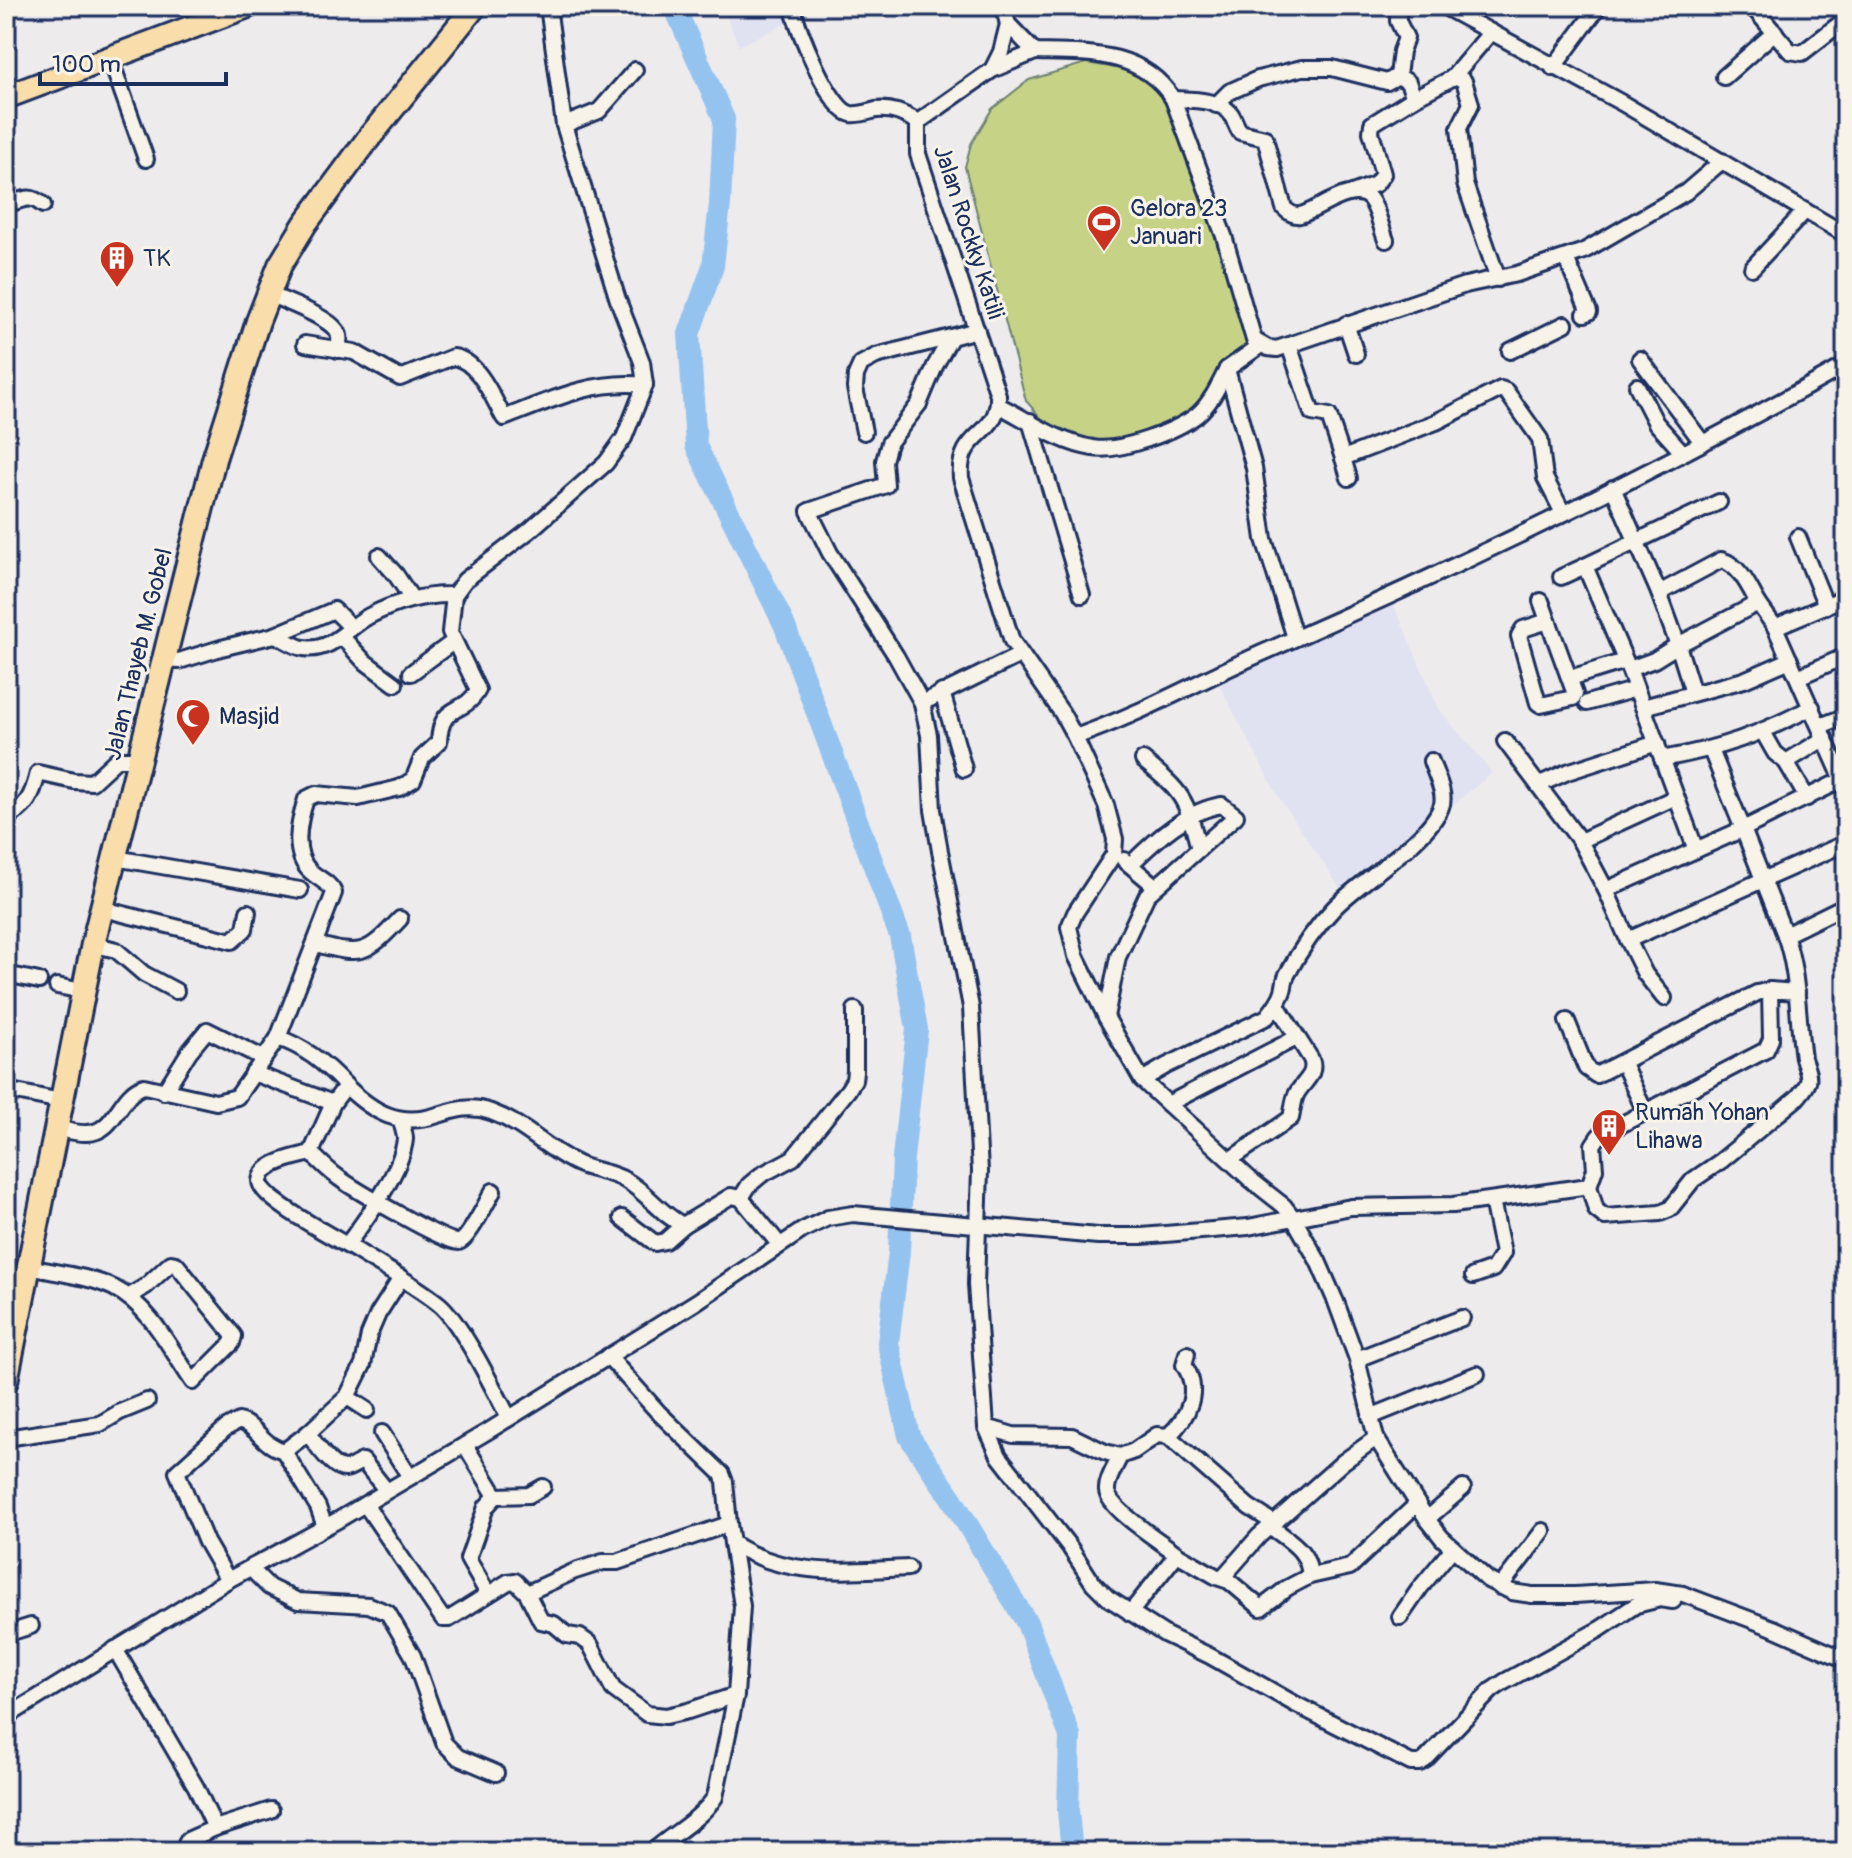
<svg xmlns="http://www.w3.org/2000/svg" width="1852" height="1858" font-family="Pangolin,sans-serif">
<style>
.built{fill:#e0e2f1}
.green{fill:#c6d387;stroke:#708172;stroke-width:2}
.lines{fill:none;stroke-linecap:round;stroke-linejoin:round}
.river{stroke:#95c3f0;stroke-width:22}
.street-casing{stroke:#1b2f5e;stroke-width:20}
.primary-casing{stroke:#1b2f5e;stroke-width:28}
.street{stroke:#f7f3e8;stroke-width:14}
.primary{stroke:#f9deab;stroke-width:22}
.labels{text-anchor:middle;stroke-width:6;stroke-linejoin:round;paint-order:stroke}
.poi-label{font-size:24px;fill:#1b2f5e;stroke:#f7f3e8;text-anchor:start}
.street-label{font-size:24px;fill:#1b2f5e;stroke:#f7f3e8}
</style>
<rect width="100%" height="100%" fill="#edebec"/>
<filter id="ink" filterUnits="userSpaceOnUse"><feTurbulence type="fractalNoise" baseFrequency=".0125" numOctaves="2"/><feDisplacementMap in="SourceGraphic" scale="16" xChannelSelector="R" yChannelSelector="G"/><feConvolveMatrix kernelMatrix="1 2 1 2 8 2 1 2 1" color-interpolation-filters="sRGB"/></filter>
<g filter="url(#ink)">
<g class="built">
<path d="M 722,6 L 788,6 L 793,20 L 739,46 Z"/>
<path d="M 1392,601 L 1439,709 L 1492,773 L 1344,894 L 1278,796 L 1216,679 Z"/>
</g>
<path class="green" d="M 1086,63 L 1139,72 L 1167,91 L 1249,340 C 1239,357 1220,395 1207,407 C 1171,439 1092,454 1051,428 C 1042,421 1034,409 1026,401 L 965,167 L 971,144 L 992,109 L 1029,80 Z"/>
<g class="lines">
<path class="river" d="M 674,6 L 724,119 L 720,204 L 713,266 L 689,334 L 696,446 L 784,624 L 900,936 L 917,1029 L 903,1158 L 899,1252 L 888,1343 L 909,1436 L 952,1499 L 1027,1623 L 1070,1736 L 1068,1811 L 1072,1852"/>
<g class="street-casing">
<g id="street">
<path d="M 548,6 L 564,125 L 599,111 L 635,70"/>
<path d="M 792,6 C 798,28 829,110 851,114 C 860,115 868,112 876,110 C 892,108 904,114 918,122 L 918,154 L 998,395 C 1000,438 957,430 961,478 L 1012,641 L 1062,713 L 1075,737 L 1106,805 L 1115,839 L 1114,854 L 1075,913 L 1069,927 L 1076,956 L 1106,1017 L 1142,1080 L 1251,1180 L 1284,1206 L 1294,1219 L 1318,1261 L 1336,1302 L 1357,1359 L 1376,1438 L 1427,1519 L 1442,1538 L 1488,1580 L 1512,1592 L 1532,1595 L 1575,1595 L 1655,1590 L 1683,1594 L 1773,1628 L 1846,1660"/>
<path d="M 1003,6 L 1008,24 L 1035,52 C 1087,53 1142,50 1173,99 L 1224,236 L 1254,340 L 1268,348 L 1277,349 L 1465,285 L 1517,274 L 1584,251 L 1686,192 L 1722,161"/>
<path d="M 1443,6 L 1622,103 L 1846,235"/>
<path d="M 1752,6 L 1790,51 L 1802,53 L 1846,19"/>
<path d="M 110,58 L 146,159"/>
<path d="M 1553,68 L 1599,6"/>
<path d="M 992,70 L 1001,52 L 1008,24"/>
<path d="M 1398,76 L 1408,82 L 1414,98 L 1456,76 L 1464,81 L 1471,104 L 1459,128 L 1465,184 L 1498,279"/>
<path d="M 1724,77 L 1775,32"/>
<path d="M 1452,78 L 1491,32"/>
<path d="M 1173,99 C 1190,100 1221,99 1231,114 C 1235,120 1236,126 1240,132 L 1265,138 L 1284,208 C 1288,212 1293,216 1300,215 C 1316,212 1354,180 1370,199 C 1378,209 1381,228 1386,240"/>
<path d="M 1216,105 L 1229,92 L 1258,79 L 1302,68 L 1332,68 L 1387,82 L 1398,76 L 1401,51 L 1406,38 L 1398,21 L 1398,6"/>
<path d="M 918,122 L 992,70 L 1035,52"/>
<path d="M 1352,193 L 1376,184 L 1383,174 L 1371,132 L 1372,124 L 1414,98"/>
<path d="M 6,198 L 9,204 C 24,199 30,194 43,205"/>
<path d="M 1566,258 L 1589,312 L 1585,314"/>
<path d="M 1752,268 L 1805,211"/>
<path d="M 269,294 C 286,302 327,316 337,331 C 341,337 339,343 338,350"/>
<path d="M 1346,324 L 1356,354"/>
<path d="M 977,330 L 951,337 L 935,366 L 919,404 L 889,443 L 884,461 L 886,485 L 809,511 L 830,553 L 896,656 L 922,703 L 929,735 L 933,810 L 940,851 L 971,1007 L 980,1171 L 976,1284 L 986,1427 L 1013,1435 L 1072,1436 L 1105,1452 L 1120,1456 L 1134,1451 L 1157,1435 L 1168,1436 L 1249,1507 L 1274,1523 L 1343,1462 L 1376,1438"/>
<path d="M 305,344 L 354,352 L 400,378 L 453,357 C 478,360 493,398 504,418 C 550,400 595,379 645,385"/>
<path d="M 1261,345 L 1227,369 L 1254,468 L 1264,539 L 1295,638"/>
<path d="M 1289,345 L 1312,413 L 1329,416 L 1343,458 L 1436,422 L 1501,389 L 1506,391 L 1540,439 L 1545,478 L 1563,513"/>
<path d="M 1510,351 L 1565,324"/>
<path d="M 1640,359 L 1702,442"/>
<path d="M 1637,386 L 1656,423 L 1682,452"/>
<path d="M 998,405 C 1028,420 1059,443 1093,448 C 1119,453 1176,431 1197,415 C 1211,403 1219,385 1227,369"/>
<path d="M 1030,421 L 1082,595"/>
<path d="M 864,432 L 855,388 L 856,375 L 861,364 L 876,356 L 951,337"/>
<path d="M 1343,458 L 1349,478"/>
<path d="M 1613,488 L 1659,593 L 1678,645 L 1758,603 L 1775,627 L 1846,787"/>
<path d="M 1798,537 L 1826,606"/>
<path d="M 379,556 L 396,575 L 412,599"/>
<path d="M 1561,577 L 1585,566"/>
<path d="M 1659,593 L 1721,560 C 1740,565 1749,587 1758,603"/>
<path d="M 1541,601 L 1575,694 L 1573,698 L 1541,705 L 1538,703 L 1519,636 L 1523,629 L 1548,621"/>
<path d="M 1775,627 L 1846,597"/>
<path d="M 275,635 C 285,639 294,647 304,648 C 332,652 348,627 369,616 C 396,602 424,594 454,595 L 465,580 L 529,531 L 606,463 L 624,438 L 645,385 L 642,362 L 618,300 L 564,125"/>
<path d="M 342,637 L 364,661 L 395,684"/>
<path d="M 163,660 L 179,661 L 221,648 L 275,635 L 334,610 L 351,627"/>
<path d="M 1629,669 L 1585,566 L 1719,502"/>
<path d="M 411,673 L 453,642"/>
<path d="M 1798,677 L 1846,656"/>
<path d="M 1570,678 L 1625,661"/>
<path d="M 942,692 L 964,769"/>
<path d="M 1693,693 L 1678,645 L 1654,660 L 1629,669 L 1696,850"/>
<path d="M 922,703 L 1020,655"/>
<path d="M 1587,703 L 1636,689"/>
<path d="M 1643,707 L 1744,680 L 1790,660"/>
<path d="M 1820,726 L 1846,716"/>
<path d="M 1763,732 L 1775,753 L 1786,762 L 1807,798"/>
<path d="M 1075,737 C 1142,714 1204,678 1269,650 C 1465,564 1659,471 1846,365"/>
<path d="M 1505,741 L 1580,841 L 1606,890 L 1628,940"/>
<path d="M 1662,759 C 1722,748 1759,735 1812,707"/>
<path d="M 1143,760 C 1183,793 1186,797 1199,849"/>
<path d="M 1786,762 L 1825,738"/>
<path d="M 1538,785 L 1567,772 L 1657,743"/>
<path d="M 6,817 C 27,809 33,794 38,773 L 74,781 L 92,782 L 117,759 L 138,759"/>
<path d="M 1580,841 L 1676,797"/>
<path d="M 115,858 L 300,890"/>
<path d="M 1124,860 L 1155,886"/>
<path d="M 1606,890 L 1743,829 L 1711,750"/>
<path d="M 103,909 L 232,941 L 245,929 L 248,912"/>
<path d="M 1785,935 L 1743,829 L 1846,778"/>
<path d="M 93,944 L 116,950 L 144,974 L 176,991"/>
<path d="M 316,944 C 362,957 367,954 400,919"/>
<path d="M 6,974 L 39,981"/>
<path d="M 57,986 L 83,991"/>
<path d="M 1664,998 L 1645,974 L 1628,940 L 1846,843"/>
<path d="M 1106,1017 L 1118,957 L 1147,895 L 1236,816 L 1222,805 C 1188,810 1155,840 1131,864"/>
<path d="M 1567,1021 L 1586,1068 L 1596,1075 L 1757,993 L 1770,990"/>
<path d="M 278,1038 C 306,1047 327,1065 346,1086"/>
<path d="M 1623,1063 L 1645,1112"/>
<path d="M 253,1073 L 333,1103"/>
<path d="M 1142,1080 L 1166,1066 L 1267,1017 C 1273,1009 1280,1001 1283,991 C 1285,985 1284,979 1288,973 C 1300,950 1316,927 1334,908 C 1362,879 1427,842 1441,807 C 1447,794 1435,774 1431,761"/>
<path d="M 6,1090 L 61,1101"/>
<path d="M 164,1092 L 189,1052 L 207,1030 L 263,1058"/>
<path d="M 1168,1104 L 1296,1038"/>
<path d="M 56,1128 C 66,1130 77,1134 87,1133 C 116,1133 119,1093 144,1086 L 216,1102 L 237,1097 L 278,1038 L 334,893 C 330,883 319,879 311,872 C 291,854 299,821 306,799 L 316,794 L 358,798 L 399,788 L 413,780 L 422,758 L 439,742 C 441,701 463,717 478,690 L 450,632 L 454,595"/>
<path d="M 311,1153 L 333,1103 L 346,1086 C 373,1112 399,1128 438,1115 C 457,1109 471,1105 491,1112 C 524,1124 544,1147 574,1162 C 590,1171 610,1171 625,1180 C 647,1192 661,1215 683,1225 L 731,1196 L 741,1198 L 779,1244"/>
<path d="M 1231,1159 L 1291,1118 C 1293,1110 1293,1100 1297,1093 C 1304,1081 1317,1074 1311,1059 L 1277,1005"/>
<path d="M 1589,1186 L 1596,1210 L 1605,1217 L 1660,1213 L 1670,1209 L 1693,1180 L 1721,1161 L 1797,1098 C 1801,1093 1806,1088 1808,1082 C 1810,1074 1805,1066 1803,1058 C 1797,1017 1799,975 1785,935 L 1846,905"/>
<path d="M 493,1191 C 488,1200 468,1240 459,1242 C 449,1245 352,1188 339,1178 C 329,1171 320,1162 311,1153 C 297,1157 262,1162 260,1181 C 259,1199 341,1241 357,1251 C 384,1268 414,1284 439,1304 C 461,1322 494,1390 509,1418"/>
<path d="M 741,1198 L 749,1185 L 761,1175 L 793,1158 L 848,1090 L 854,1080 L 855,1071 L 855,1010"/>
<path d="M 622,1218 L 655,1243 L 665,1241 L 683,1225"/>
<path d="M 347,1245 C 366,1219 402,1171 405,1139 C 405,1133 402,1127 401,1120"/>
<path d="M 29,1267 C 57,1273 88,1276 114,1288 C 150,1306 171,1350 193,1382 L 232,1343 L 234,1336 L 176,1264 L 171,1263 L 146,1286 L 128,1297"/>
<path d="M 1473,1276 L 1493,1269 L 1503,1253 L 1492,1200"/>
<path d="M 608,1356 L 658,1412 L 722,1474 L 725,1482 L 729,1524 L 742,1606 L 736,1695 L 715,1797 C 699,1821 673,1833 652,1852"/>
<path d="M 1357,1359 L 1462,1318"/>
<path d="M 347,1397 L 367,1410"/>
<path d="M 1370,1417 L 1477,1374"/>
<path d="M 986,1427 L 999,1456 L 1069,1546 L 1093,1583 L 1108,1598 L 1166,1635 L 1210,1656 L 1295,1704 L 1411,1763 L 1420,1763 L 1425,1760 L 1492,1690 L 1504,1682 L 1600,1629 L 1636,1605 L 1660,1599 L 1673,1601"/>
<path d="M 308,1433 L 287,1449 L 285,1453 L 318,1507 L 325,1527"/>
<path d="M 382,1433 L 410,1477"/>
<path d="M 1168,1436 C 1189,1417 1201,1390 1184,1365 L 1187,1354"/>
<path d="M 6,1438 L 100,1424 L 120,1412 L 147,1401"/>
<path d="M 465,1445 L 496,1496"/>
<path d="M 1120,1456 C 1116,1466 1106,1480 1107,1491 C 1108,1509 1163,1543 1177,1554"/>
<path d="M 386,1490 L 363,1461 C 357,1463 351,1468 345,1469 C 333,1470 314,1442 308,1433 L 347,1397 L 363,1365 L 369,1335 L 378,1314 L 401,1278"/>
<path d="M 365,1504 L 443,1619 L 449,1619 L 508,1582 L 515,1581 L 527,1593 L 541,1621 L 554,1624 L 567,1635 L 580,1637 L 590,1644 L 613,1689 L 647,1714 L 666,1716 L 688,1711 L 736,1695"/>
<path d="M 1427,1519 L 1463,1488"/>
<path d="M 1270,1526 C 1290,1542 1308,1549 1310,1576"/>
<path d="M 732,1543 C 785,1578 848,1571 908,1568"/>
<path d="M 251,1569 L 269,1587 L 298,1601 L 369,1605 L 388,1613 L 413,1656 L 444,1743 L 458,1757 L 496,1773"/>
<path d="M 1222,1578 L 1259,1536 L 1274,1523"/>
<path d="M 228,1580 L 206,1542 L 177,1472 L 226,1428 L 239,1421 C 259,1427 262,1446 285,1451"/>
<path d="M 1500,1587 L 1543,1531"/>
<path d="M 527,1593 L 575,1571 L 603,1562 L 617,1562 L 729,1524"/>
<path d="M 488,1594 L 468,1559 L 486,1507 L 496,1496 L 529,1495 L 543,1487"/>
<path d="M 1130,1613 L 1177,1554 L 1217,1577 L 1229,1581 L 1261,1608 L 1287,1588 L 1310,1576 L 1350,1567 L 1417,1504"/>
<path d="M 1400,1617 L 1420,1588 L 1453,1548"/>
<path d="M 6,1634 L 31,1626"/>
<path d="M 115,1649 L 196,1787 L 215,1828 L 271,1810"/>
<path d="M 6,1717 L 228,1580 L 338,1520 L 490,1430 L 696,1302 L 803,1230 L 828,1218 L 853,1214 L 1098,1236 L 1142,1236 L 1248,1227 L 1351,1207 L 1453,1205 L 1589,1186 L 1595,1169 L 1593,1145 L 1599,1136 L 1766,1050 L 1771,1039 L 1770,990 L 1797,992"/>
<path d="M 182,1852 L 188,1840 L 215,1828"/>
</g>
</g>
<g class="primary-casing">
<g id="primary">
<path d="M 6,97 L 248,6"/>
<path d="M 6,1381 L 93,944 L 214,459 L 258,321 L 280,265 L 305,224 L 368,139 L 475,6"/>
</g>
</g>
<use href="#street" class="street"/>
<use href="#primary" class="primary"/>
</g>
</g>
<defs>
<g id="stadium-pin" transform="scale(1.8)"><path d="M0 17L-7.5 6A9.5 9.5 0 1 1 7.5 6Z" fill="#c8321e" stroke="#f7f3e8"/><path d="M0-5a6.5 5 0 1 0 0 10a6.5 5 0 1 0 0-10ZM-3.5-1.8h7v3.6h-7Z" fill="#fff"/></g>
<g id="building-pin" transform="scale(1.8)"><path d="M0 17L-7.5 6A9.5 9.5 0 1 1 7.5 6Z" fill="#c8321e" stroke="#f7f3e8"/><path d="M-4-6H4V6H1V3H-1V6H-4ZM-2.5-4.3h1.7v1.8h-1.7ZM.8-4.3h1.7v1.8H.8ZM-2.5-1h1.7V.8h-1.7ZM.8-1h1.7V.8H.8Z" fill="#fff"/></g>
<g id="mosque-pin" transform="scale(1.8)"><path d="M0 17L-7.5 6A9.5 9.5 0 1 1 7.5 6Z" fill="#c8321e" stroke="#f7f3e8"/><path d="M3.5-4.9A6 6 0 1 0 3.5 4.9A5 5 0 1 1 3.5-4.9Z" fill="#fff"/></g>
</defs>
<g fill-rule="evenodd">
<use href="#stadium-pin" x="1104" y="222"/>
<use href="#building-pin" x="117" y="258"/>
<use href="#mosque-pin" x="193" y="716"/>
<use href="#building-pin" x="1609" y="1126"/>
</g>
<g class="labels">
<g class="poi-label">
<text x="1130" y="216">Gelora 23<tspan x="1130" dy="28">Januari</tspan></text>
<text x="143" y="266">TK</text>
<text x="219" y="724">Masjid</text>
<text x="1635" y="1120">Rumah Yohan<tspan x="1635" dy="28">Lihawa</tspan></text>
</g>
<g class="street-label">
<text transform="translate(969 232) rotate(72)" y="8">Jalan Rockky Katili</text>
<text transform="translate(138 654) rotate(-76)" y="8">Jalan Thayeb M. Gobel</text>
</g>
</g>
<rect width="1852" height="1858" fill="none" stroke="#f7f3e8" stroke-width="32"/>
<rect x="16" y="16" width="1820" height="1826" fill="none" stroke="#1b2f5e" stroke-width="3" filter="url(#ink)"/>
<path d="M40 72v12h186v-12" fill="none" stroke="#1b2f5e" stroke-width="4"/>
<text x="52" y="72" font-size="24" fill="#1b2f5e" stroke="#f7f3e8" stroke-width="6" paint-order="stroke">100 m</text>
</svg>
